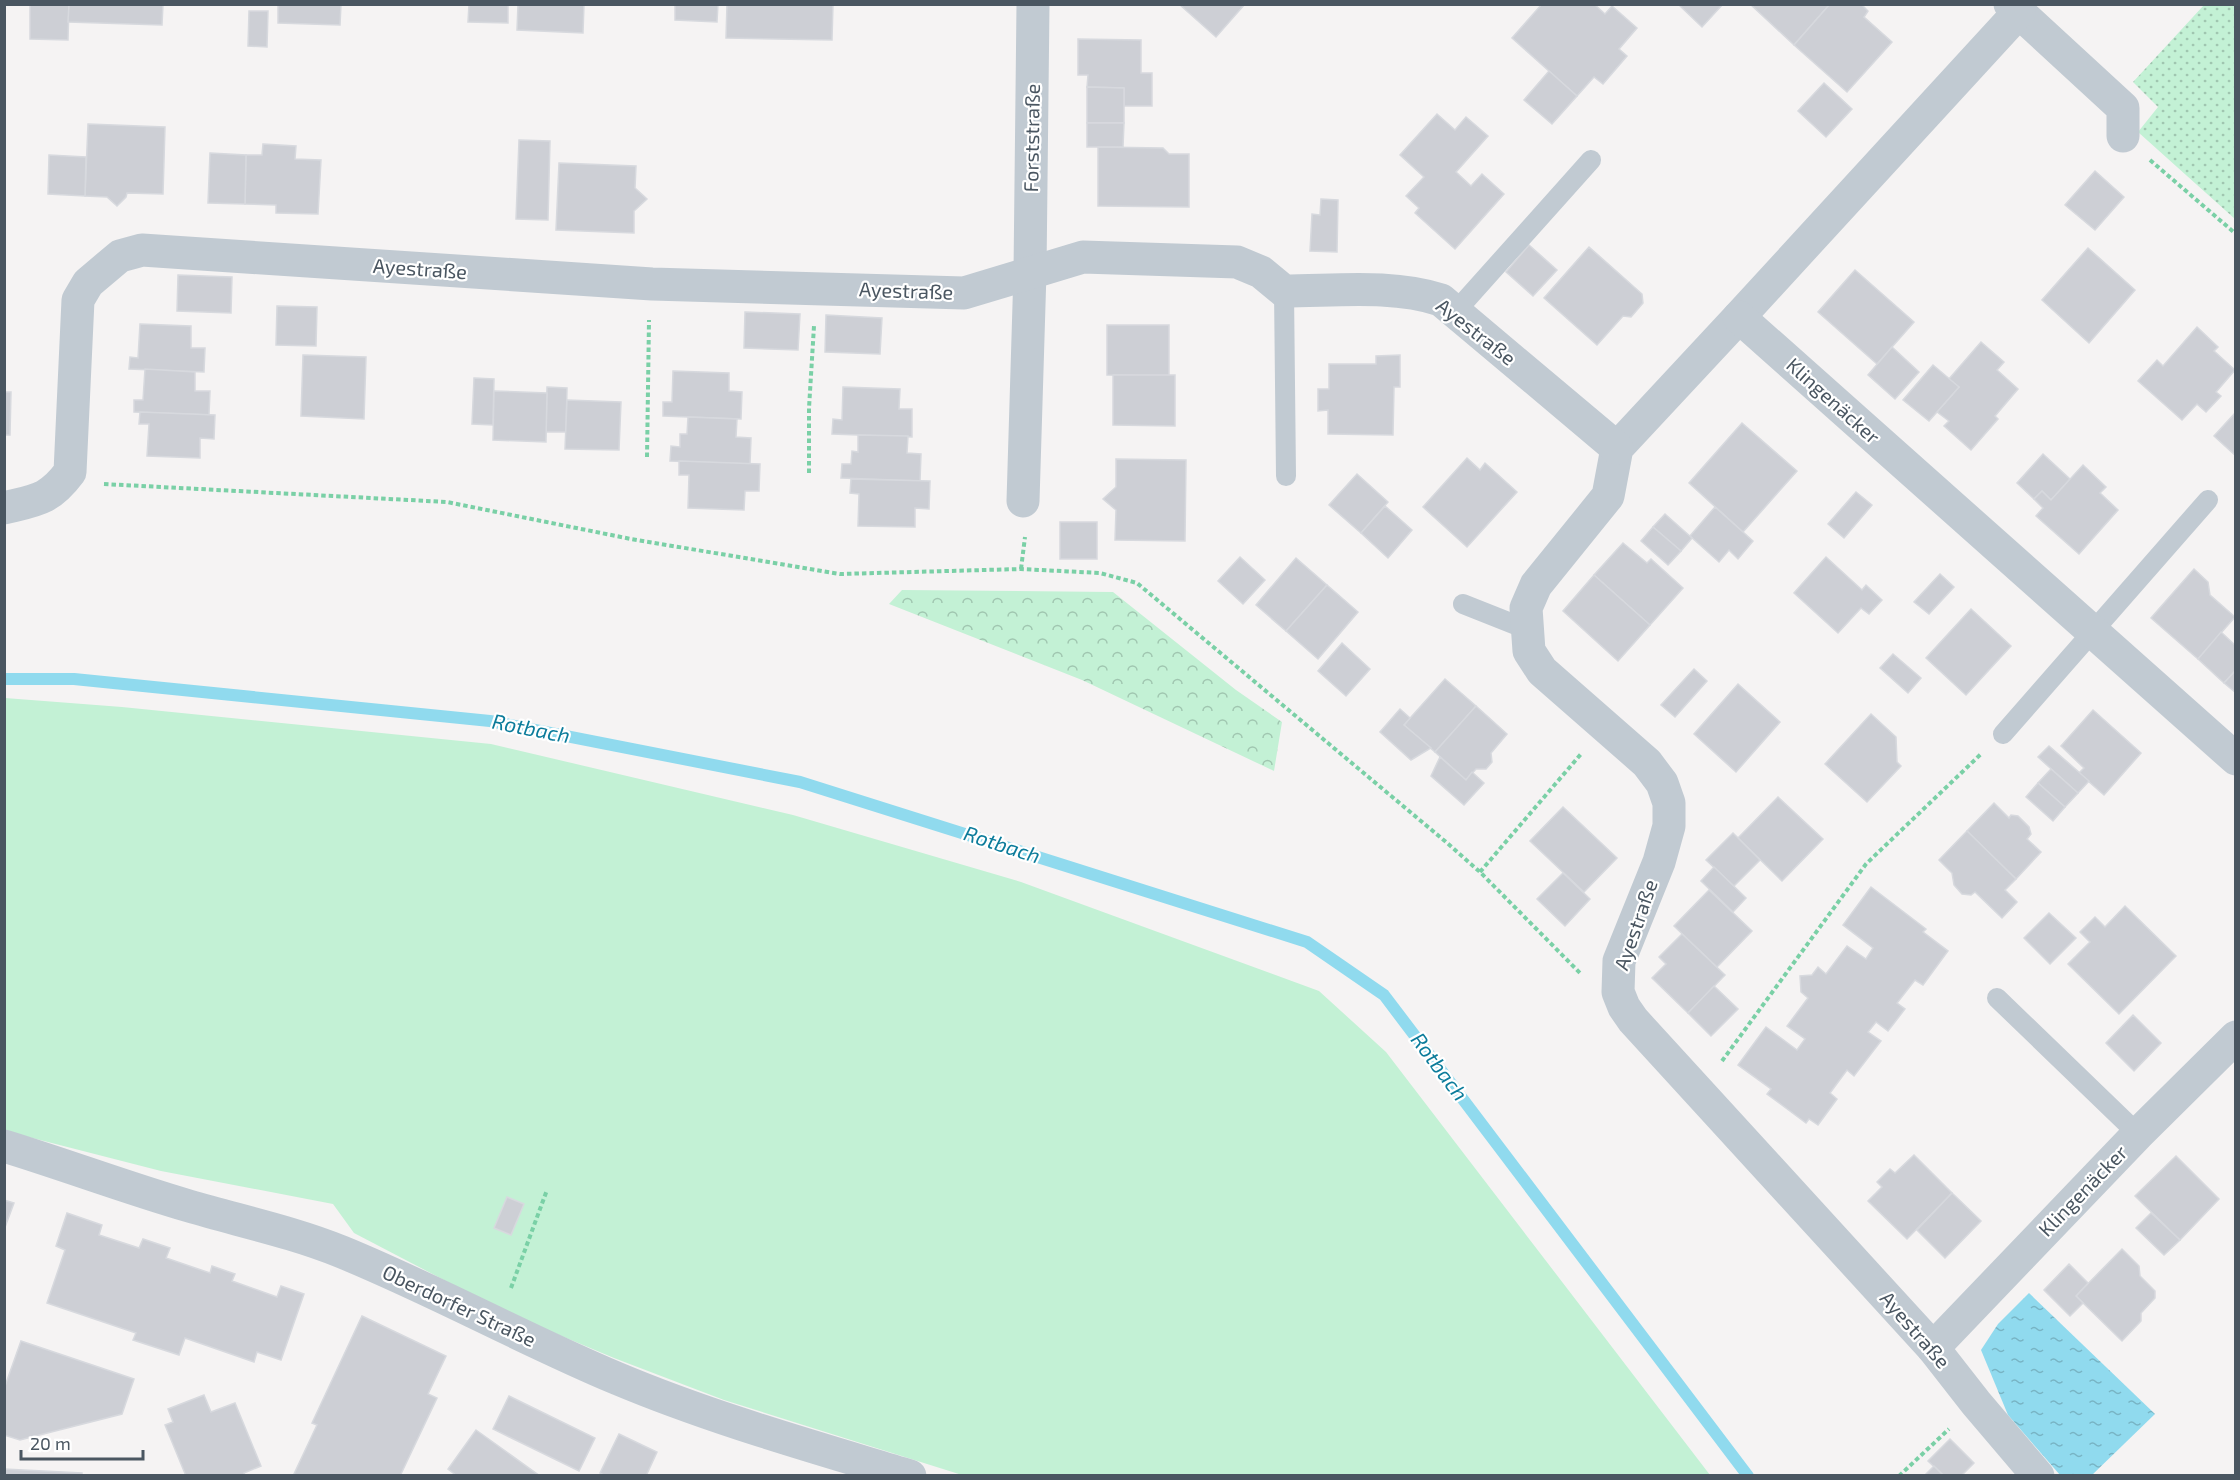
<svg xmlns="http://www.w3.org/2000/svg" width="2240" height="1480" font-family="'Exo 2',sans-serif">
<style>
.grass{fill:url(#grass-dots)}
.park{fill:url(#park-crowns)}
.garden{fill:#c3f1d5}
.water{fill:url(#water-ripples)}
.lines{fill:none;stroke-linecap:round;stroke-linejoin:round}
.stream{stroke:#90daee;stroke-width:12}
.building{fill:#cdcfd5;stroke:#d7d9de;stroke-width:1.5}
.path{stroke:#7ad0a6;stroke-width:4;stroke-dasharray:4.5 3;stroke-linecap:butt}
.service{stroke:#c1cad2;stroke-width:20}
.minor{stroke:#c1cad2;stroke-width:33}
.labels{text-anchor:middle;stroke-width:4.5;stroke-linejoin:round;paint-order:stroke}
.street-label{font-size:20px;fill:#4a5661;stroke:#fff}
.water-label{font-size:21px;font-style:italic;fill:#0c7c9b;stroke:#fff}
</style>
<defs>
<pattern id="grass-dots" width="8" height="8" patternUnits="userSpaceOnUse" patternTransform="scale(1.5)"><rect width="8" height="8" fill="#c3f1d5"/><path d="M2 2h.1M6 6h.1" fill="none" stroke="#a0c6b0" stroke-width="1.8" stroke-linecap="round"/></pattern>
<pattern id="park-crowns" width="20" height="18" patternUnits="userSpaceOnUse" patternTransform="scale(1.5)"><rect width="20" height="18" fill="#c3f1d5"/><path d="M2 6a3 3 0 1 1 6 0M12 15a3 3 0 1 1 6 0" fill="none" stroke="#a0c6b0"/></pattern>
<pattern id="water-ripples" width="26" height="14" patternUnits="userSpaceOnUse" patternTransform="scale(1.5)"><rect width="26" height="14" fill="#90daee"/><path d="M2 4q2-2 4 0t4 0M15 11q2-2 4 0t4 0" fill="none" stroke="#78b4c4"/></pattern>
</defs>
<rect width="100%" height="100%" fill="#f5f3f3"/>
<path class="grass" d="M 2204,5 L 2235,5 L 2235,219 L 2138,132 L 2158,107 L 2133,82 Z"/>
<path class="park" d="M 902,590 L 1113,592 L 1236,690 L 1282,722 L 1274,771 L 1082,680 L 889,604 Z"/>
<path class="garden" d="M 5,698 L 122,707 L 491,744 L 793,815 L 1021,882 L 1319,991 L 1386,1052 L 1710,1475 L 962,1475 L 724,1400 L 614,1358 L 509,1314 L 354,1233 L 333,1204 L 161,1171 L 5,1131 Z"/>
<path class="water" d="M 2029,1293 L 2155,1414 L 2092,1475 L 2060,1475 L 2008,1415 L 1981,1350 L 1998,1324 Z"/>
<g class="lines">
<path class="stream" d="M 4,679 L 74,679 L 490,721 L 800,782 L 1307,942 L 1384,995 L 1748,1476"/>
</g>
<g class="building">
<path d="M 30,4 L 69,4 L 68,40 L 30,39 Z"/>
<path d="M 69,4 L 163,4 L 162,25 L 68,22 Z"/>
<path d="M 278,4 L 341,4 L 340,25 L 278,23 Z"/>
<path d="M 469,4 L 508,4 L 508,23 L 468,22 Z"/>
<path d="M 518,4 L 584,4 L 583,33 L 517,30 Z"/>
<path d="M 675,4 L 718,4 L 717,22 L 675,20 Z"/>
<path d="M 727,4 L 833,4 L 832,40 L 726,38 Z"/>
<path d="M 1179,4 L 1245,4 L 1216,37 Z"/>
<path d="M 1542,4 L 1594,4 L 1605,14 L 1612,6 L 1637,28 L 1619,49 L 1627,56 L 1603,84 L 1594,77 L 1577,96 L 1512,38 Z"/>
<path d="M 1678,4 L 1723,4 L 1702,27 Z"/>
<path d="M 1750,4 L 1830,4 L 1794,45 Z"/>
<path d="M 1830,4 L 1861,4 L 1868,11 L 1864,17 L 1892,42 L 1847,92 L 1794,45 Z"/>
<path d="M 249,11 L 268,11 L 267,47 L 248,46 Z"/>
<path d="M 1078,39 L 1141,40 L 1141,73 L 1152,73 L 1152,106 L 1124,106 L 1124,88 L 1087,87 L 1088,75 L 1078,75 Z"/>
<path d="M 1549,71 L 1577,96 L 1552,124 L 1524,100 Z"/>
<path d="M 1824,83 L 1852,109 L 1826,137 L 1798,111 Z"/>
<path d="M 1087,87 L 1124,88 L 1124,123 L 1087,123 Z"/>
<path d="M 1437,114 L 1455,130 L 1466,117 L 1488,136 L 1456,172 L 1471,186 L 1482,174 L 1504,194 L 1455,249 L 1415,213 L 1419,208 L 1406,196 L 1424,177 L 1400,155 Z"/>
<path d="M 1087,123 L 1124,123 L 1123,147 L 1087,147 Z"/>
<path d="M 88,124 L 165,127 L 163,194 L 127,193 L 126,197 L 117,206 L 107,197 L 85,196 Z"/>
<path d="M 519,140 L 550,141 L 548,220 L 516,219 Z"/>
<path d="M 263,144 L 296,146 L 295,159 L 321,160 L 318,214 L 276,213 L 276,205 L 245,204 L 246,155 L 262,155 Z"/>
<path d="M 1098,147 L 1163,148 L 1169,154 L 1189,154 L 1189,207 L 1098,206 Z"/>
<path d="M 210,153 L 246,155 L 245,204 L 208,203 Z"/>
<path d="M 49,155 L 86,157 L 85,196 L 48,194 Z"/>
<path d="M 559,163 L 636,166 L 635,188 L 647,199 L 634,211 L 634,233 L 556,230 Z"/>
<path d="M 2095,171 L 2124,197 L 2095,230 L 2065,205 Z"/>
<path d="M 1321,199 L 1338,200 L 1337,252 L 1310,251 L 1312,214 L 1320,215 Z"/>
<path d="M 1529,245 L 1557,270 L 1533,296 L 1506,272 Z"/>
<path d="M 1589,247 L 1642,294 L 1643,303 L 1631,317 L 1623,316 L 1597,345 L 1544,298 Z"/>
<path d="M 2088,248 L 2135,290 L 2089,343 L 2042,300 Z"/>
<path d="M 1855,270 L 1914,322 L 1877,364 L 1818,312 Z"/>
<path d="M 178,275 L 232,277 L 231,313 L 177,311 Z"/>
<path d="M 277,306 L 317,307 L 316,346 L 276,345 Z"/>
<path d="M 745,312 L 800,314 L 798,350 L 744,348 Z"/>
<path d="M 826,315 L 882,318 L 880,354 L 825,352 Z"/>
<path d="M 140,324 L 191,326 L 191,348 L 205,348 L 204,372 L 129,369 L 130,357 L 138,358 Z"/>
<path d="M 1107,325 L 1169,325 L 1169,376 L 1107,375 Z"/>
<path d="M 2197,327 L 2218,347 L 2214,351 L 2235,370 L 2216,392 L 2221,396 L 2206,412 L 2197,404 L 2182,420 L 2138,381 L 2157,360 L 2163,366 Z"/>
<path d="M 1981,342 L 2004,362 L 1997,370 L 2018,389 L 1995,416 L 1998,419 L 1971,450 L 1944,426 L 1949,421 L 1937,412 L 1959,387 L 1949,379 Z"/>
<path d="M 1892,347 L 1919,372 L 1895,399 L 1868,375 Z"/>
<path d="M 303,355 L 366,357 L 364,419 L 301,416 Z"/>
<path d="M 1400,355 L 1400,387 L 1394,387 L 1393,435 L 1328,434 L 1328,410 L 1318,411 L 1318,389 L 1329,389 L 1329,364 L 1376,364 L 1376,356 Z"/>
<path d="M 1933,365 L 1959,387 L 1929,421 L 1903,400 Z"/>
<path d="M 145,369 L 195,372 L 195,391 L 210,391 L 209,415 L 134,412 L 134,400 L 143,400 Z"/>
<path d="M 673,371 L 729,373 L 729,391 L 742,392 L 741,419 L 663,416 L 663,402 L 672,402 Z"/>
<path d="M 1113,375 L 1175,375 L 1175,426 L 1113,425 Z"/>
<path d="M 474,378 L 494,379 L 493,425 L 472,424 Z"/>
<path d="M 547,387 L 567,388 L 566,432 L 546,432 Z"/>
<path d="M 843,387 L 900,389 L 899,409 L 912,409 L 912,437 L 832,434 L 833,419 L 842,420 Z"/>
<path d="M 494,391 L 547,393 L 546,442 L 493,440 Z"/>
<path d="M 4,392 L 11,392 L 10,435 L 4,435 Z"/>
<path d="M 567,400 L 621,402 L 619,450 L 565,449 Z"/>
<path d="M 140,412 L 215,415 L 214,439 L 200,438 L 200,458 L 147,456 L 149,424 L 139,424 Z"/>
<path d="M 2236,412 L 2236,456 L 2214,436 Z"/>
<path d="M 688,417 L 737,419 L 736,437 L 751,438 L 750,464 L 670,461 L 671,446 L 680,447 L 680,434 L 687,434 Z"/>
<path d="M 1742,423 L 1797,471 L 1743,532 L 1689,483 Z"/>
<path d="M 858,435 L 908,436 L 907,453 L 921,454 L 920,481 L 841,478 L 842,464 L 851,464 L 852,451 L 858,452 Z"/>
<path d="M 2043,454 L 2070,479 L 2051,500 L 2042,491 L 2034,499 L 2017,483 Z"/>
<path d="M 1467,458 L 1480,470 L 1485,463 L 1517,492 L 1467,547 L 1423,507 Z"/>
<path d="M 1116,459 L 1186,460 L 1185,541 L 1115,540 L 1116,510 L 1103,499 L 1116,487 Z"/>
<path d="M 679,461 L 760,464 L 759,491 L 745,491 L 744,510 L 688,508 L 689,475 L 679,475 Z"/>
<path d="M 2083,465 L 2106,487 L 2100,493 L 2118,510 L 2079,554 L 2036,516 L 2043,508 L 2034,499 L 2042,491 L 2051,500 Z"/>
<path d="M 1357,474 L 1388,502 L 1361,533 L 1329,505 Z"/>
<path d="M 851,479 L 930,481 L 929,509 L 915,508 L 915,527 L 858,526 L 859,494 L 850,493 Z"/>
<path d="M 1856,492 L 1872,505 L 1844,538 L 1828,524 Z"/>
<path d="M 1385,506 L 1412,530 L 1388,558 L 1361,533 Z"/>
<path d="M 1715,507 L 1753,541 L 1738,559 L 1729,550 L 1719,562 L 1690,536 Z"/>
<path d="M 1665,514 L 1692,538 L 1681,551 L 1653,527 Z"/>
<rect x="1060" y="522" width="37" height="37"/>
<path d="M 1653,527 L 1681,551 L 1668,565 L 1641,541 Z"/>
<path d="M 1623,543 L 1647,563 L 1651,559 L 1683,588 L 1650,625 L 1594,575 Z"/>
<path d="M 1240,557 L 1265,580 L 1243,604 L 1218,581 Z"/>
<path d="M 1826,557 L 1862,590 L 1866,585 L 1882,600 L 1869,614 L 1861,608 L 1838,633 L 1794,593 Z"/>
<path d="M 1296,558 L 1327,585 L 1286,631 L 1256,605 Z"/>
<path d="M 2194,569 L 2208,582 L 2210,595 L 2235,617 L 2198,659 L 2151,618 Z"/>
<path d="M 1940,574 L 1954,587 L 1929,614 L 1914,602 Z"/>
<path d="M 1594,575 L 1650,625 L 1618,661 L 1563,611 Z"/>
<path d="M 1327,585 L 1358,612 L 1318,659 L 1286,631 Z"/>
<path d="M 1971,609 L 2011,646 L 1966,695 L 1926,658 Z"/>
<path d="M 2221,632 L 2236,646 L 2236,670 L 2224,683 L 2198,659 Z"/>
<path d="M 1342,643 L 1370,669 L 1346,696 L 1318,671 Z"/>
<path d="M 1893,654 L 1921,678 L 1908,693 L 1880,668 Z"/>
<path d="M 1694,669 L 1707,681 L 1675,717 L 1661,705 Z"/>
<path d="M 2236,670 L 2236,693 L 2224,683 Z"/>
<path d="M 1445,679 L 1476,706 L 1435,752 L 1404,725 Z"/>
<path d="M 1738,684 L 1780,722 L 1736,772 L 1694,734 Z"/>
<path d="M 1476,706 L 1507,734 L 1491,753 L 1492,762 L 1486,769 L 1476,769 L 1466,780 L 1435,752 Z"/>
<path d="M 1400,709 L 1410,718 L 1404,725 L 1431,748 L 1411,760 L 1380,732 Z"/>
<path d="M 2093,710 L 2141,753 L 2104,795 L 2079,773 L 2084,768 L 2061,746 Z"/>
<path d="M 1871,714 L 1896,737 L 1897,762 L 1901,766 L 1867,802 L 1825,764 Z"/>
<path d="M 2049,746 L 2089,781 L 2078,793 L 2038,757 Z"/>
<path d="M 1440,757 L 1466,780 L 1472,772 L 1484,783 L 1464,805 L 1431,776 Z"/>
<path d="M 2051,769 L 2078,793 L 2065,807 L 2038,783 Z"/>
<path d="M 2038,783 L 2065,807 L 2053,821 L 2026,797 Z"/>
<path d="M 1778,797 L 1823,839 L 1782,881 L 1738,838 Z"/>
<path d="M 1994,803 L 2009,818 L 2011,815 L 2018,816 L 2029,827 L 2031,834 L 2027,839 L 2041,852 L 2016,879 L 1967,831 Z"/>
<path d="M 1563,807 L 1617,858 L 1584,892 L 1530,841 Z"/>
<path d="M 1967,831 L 2016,879 L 2005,890 L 2017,902 L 2002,918 L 1975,892 L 1971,895 L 1962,894 L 1954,885 L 1952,873 L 1939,860 Z"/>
<path d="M 1733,833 L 1760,860 L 1734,886 L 1706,860 Z"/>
<path d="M 1714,867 L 1746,898 L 1733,912 L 1701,881 Z"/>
<path d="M 1563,873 L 1590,899 L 1565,926 L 1537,899 Z"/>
<path d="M 1871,887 L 1926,929 L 1923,932 L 1948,951 L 1923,985 L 1915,980 L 1897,1003 L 1905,1009 L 1888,1031 L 1876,1022 L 1868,1032 L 1881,1041 L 1854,1076 L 1847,1070 L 1830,1093 L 1837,1099 L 1818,1125 L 1809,1119 L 1806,1123 L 1767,1094 L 1771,1089 L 1738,1065 L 1766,1027 L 1797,1050 L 1805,1039 L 1787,1026 L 1808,998 L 1801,992 L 1800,976 L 1812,975 L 1818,967 L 1826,974 L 1847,946 L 1866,959 L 1873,948 L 1843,925 Z"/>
<path d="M 1709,890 L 1752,931 L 1717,967 L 1674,926 Z"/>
<path d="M 2125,906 L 2176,956 L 2119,1014 L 2068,964 L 2090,942 L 2080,932 L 2095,917 L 2105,927 Z"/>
<path d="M 2049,913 L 2076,938 L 2050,964 L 2024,938 Z"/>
<path d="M 1682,934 L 1725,975 L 1688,1013 L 1652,978 L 1666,964 L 1659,957 Z"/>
<path d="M 1714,986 L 1738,1009 L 1711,1036 L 1688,1013 Z"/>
<path d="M 2133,1015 L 2161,1043 L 2134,1071 L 2106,1043 Z"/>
<path d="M 1914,1155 L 1952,1193 L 1907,1239 L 1868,1201 L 1882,1187 L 1877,1182 L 1890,1169 L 1895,1173 Z"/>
<path d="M 2176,1156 L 2219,1199 L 2180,1240 L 2135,1196 Z"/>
<path d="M 1952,1193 L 1981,1221 L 1945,1258 L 1917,1230 Z"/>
<path d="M 507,1197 L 524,1204 L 511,1235 L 494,1228 Z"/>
<path d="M 4,1200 L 14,1203 L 4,1230 Z"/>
<path d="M 67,1213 L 102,1225 L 99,1235 L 139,1248 L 143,1239 L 170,1248 L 166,1258 L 210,1273 L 212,1266 L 235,1274 L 232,1281 L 277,1297 L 281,1286 L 304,1294 L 281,1360 L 257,1352 L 254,1362 L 185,1338 L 179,1355 L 133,1340 L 136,1333 L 47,1303 L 65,1250 L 56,1246 Z"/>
<path d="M 2151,1213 L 2180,1240 L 2164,1255 L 2136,1228 Z"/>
<path d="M 2122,1249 L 2139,1266 L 2140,1276 L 2155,1291 L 2155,1298 L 2141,1313 L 2141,1321 L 2122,1341 L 2076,1296 Z"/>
<path d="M 2069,1264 L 2088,1283 L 2076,1296 L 2083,1303 L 2070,1316 L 2044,1290 Z"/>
<path d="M 362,1316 L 446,1356 L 428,1394 L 437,1398 L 400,1476 L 298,1476 L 294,1474 L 317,1425 L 312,1423 Z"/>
<path d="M 21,1341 L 134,1379 L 122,1414 L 20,1440 L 4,1435 L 4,1389 Z"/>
<path d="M 204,1395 L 211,1412 L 235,1403 L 261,1466 L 244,1473 L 245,1476 L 186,1476 L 165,1425 L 173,1422 L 168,1409 Z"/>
<path d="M 509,1396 L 595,1438 L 579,1471 L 493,1429 Z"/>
<path d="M 476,1430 L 540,1476 L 457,1476 L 448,1469 Z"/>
<path d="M 619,1434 L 657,1452 L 646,1476 L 605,1476 L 600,1473 Z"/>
<path d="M 1950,1439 L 1974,1463 L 1961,1476 L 1944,1476 L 1928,1461 Z"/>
<path d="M 1934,1466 L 1944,1476 L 1924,1476 Z"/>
<path d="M 4,1469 L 82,1473 L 82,1476 L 4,1476 Z"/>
</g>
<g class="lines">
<g class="path">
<path d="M 2150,160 L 2236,234"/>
<path d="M 647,457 L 649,320"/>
<path d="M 809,473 L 809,408 L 814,326"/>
<path d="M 104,484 L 447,502 L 631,539 L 840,574 L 1021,569 L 1100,573 L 1137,583 L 1446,842 L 1480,872 L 1581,974"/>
<path d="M 1021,569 L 1025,537"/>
<path d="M 4,651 L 5,651"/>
<path d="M 1480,872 L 1581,754"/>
<path d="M 1722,1061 L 1866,864 L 1981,754"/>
<path d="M 511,1288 L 547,1190"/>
<path d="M 1899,1476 L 1949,1429"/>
</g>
<g class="service">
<path d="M 1284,291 L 1286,476"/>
<path d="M 1456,311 L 1591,160"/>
<path d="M 1463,604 L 1526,629"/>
<path d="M 2003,734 L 2208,500"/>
<path d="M 1997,998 L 2138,1134"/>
</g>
<g class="minor">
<path d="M 2010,4 L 2123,108 L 2123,136"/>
<path d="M 2019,12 L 1739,317 L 1617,448 L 1608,496 L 1536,585 L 1526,608 L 1529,651 L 1542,671 L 1647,763 L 1662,783 L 1669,803 L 1669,826 L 1659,862 L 1619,961 L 1618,992 L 1624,1007 L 1633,1020 L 1933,1348 L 1976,1403 L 2038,1476"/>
<path d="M 1739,317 L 2236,759"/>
<path d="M 1023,501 L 1030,272 L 1033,4"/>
<path d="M 4,508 C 37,500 49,500 70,472 L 78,300 L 88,283 L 120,256 L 142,250 L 652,284 L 964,293 L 1083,257 L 1237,262 L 1261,272 L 1284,291 C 1335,291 1392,284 1441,300 L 1617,448"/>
<path d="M 4,1146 C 66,1165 127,1188 189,1206 C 240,1221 293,1232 342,1252 C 435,1290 523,1339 616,1378 C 711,1418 811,1446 910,1476"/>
<path d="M 1933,1348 L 2138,1134 L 2236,1037"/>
</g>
</g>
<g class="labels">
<g class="street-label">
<text transform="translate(1032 138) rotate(-89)" y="7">Forststraße</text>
<text transform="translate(420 269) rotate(4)" y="7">Ayestraße</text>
<text transform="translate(906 291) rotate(2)" y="7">Ayestraße</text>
<text transform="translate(1476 332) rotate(38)" y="7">Ayestraße</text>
<text transform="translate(1833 401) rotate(42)" y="7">Klingenäcker</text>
<text transform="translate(1636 925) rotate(-71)" y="7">Ayestraße</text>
<text transform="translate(2083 1191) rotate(-46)" y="7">Klingenäcker</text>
<text transform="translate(459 1306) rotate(25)" y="7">Oberdorfer Straße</text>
<text transform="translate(1915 1330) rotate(49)" y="7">Ayestraße</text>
</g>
<g class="water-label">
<text transform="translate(531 729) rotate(11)" y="7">Rotbach</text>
<text transform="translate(1002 845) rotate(18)" y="7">Rotbach</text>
<text transform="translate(1439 1067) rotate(53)" y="7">Rotbach</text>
</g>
</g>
<rect width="2240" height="1480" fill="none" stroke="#4a5661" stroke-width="12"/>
<path d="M21 1450v9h122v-9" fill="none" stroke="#4a5661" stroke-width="3"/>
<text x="30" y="1450" font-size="18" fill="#4a5661" stroke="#ffffff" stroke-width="4.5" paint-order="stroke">20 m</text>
</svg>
